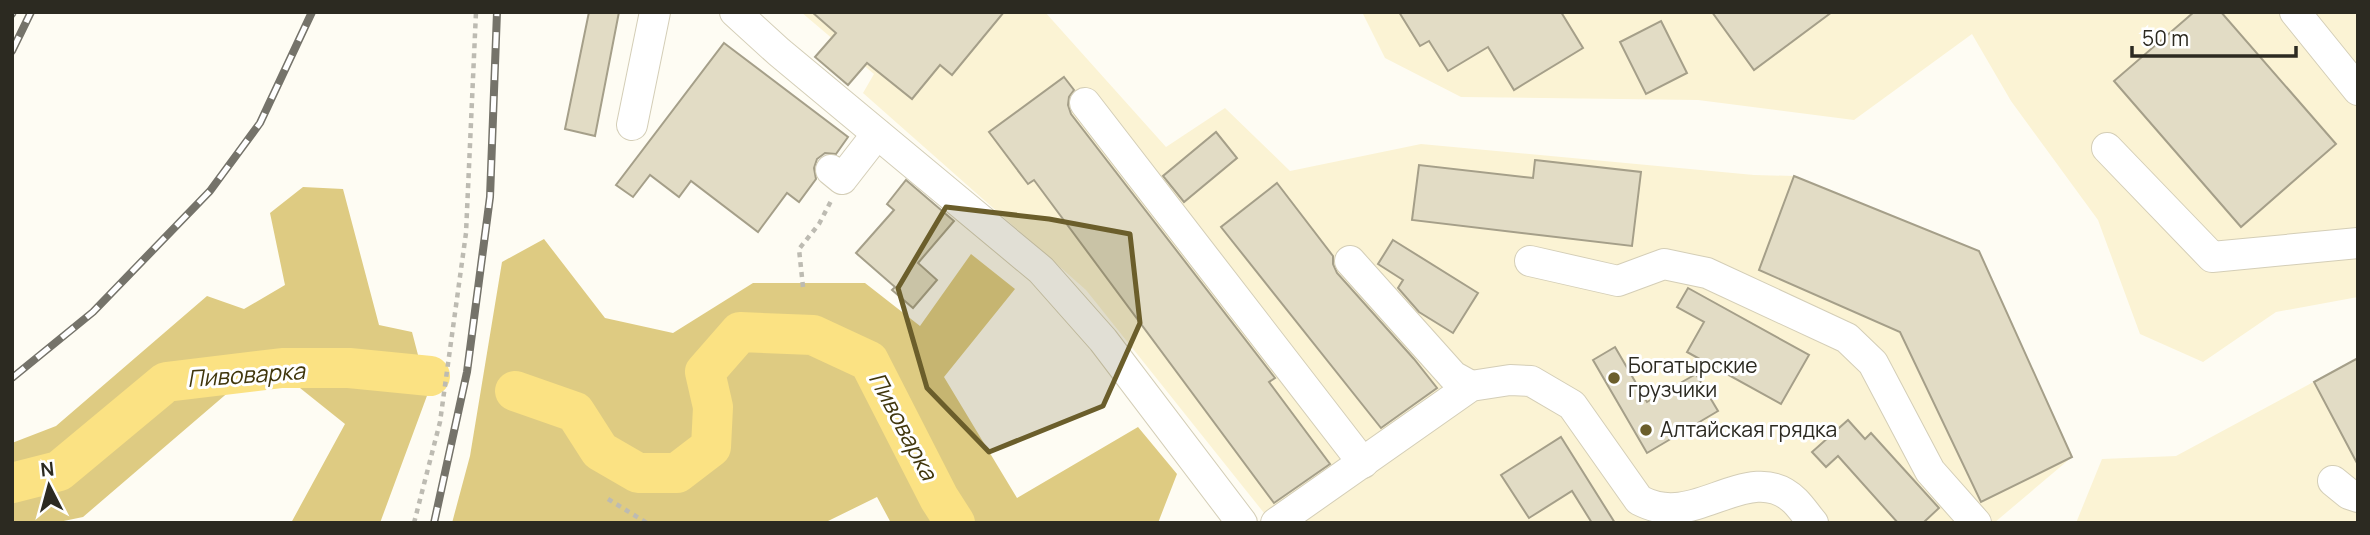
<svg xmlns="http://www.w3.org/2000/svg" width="2370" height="535" font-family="Manrope,sans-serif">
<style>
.built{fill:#fbf3d4}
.green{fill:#decb82}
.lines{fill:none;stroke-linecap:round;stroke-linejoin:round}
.river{stroke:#fbe283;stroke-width:40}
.building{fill:#e2dcc5;stroke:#a59f89;stroke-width:2}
.minor-casing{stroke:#d4ceb7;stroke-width:32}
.path{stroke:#bdbbb2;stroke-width:4.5;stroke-dasharray:5 5;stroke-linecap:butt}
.minor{stroke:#fff;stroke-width:30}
.rail-casing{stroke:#75736a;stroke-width:8}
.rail{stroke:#fff;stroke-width:5;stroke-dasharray:16;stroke-linecap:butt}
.marked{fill:#6b5e2b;fill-opacity:0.2;stroke:#6b5e2b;stroke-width:5;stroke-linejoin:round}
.poi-dot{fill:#6b5e2b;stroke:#fff;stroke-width:2.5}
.labels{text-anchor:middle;stroke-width:6;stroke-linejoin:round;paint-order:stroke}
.poi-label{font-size:21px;fill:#2c2a21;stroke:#fff;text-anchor:start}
.water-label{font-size:23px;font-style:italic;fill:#40360c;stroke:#fff}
</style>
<rect width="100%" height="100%" fill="#fefcf3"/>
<g class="built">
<path d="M 801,12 L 1045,12 L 1166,147 L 1225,108 L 1290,171 L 1421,144 L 1754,175 L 1794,176 L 1979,251 L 2072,457 L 1994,523 L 1272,523 L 1086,290 L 863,93 L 874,74 Z"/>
<path d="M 1362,12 L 2358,12 L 2358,297 L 2276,312 L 2203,362 L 2140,334 L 2098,220 L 2011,101 L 1972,34 L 1854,120 L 1698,100 L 1461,97 L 1385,58 Z"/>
<path d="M 2358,358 L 2358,523 L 2076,523 L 2102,459 L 2176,456 Z"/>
</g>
<g class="green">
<path d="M 303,187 L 343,189 L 379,325 L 412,332 L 428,393 L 380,523 L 291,523 L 345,424 L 285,376 L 231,390 L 83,517 L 54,523 L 12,523 L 12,443 L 56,426 L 207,296 L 244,309 L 285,285 L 270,213 Z"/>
<path d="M 544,239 L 605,318 L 673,333 L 753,283 L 865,283 L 920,326 L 971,254 L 1015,289 L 944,377 L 1017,498 L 1138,427 L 1177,474 L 1158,523 L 891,523 L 877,497 L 824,523 L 452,523 L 470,456 L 502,262 Z"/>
</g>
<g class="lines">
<g class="river">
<path d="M 515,391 L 575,412 L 600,451 L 638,473 L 677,473 L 711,447 L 713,407 L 705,372 L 740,332 L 813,335 L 869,361 L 939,498 L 955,523"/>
<path d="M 12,483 L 59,471 L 166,382 L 282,368 L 349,368 L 430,376"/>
</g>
</g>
<g class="building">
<path d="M 589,12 L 619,12 L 595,136 L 565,129 Z"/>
<path d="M 812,12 L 1004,12 L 952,75 L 940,65 L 912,99 L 867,63 L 848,85 L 815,57 L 836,33 Z"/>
<path d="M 1399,12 L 1561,12 L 1583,48 L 1514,90 L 1488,47 L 1448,71 L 1429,41 L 1420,46 Z"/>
<path d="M 1712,12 L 1832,12 L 1754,70 Z"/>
<path d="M 2194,12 L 2221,12 L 2336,144 L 2241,227 L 2114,81 Z"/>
<path d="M 1661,21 L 1687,73 L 1646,94 L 1620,42 Z"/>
<path d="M 724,43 L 848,137 L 836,154 L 825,153 L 817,159 L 814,168 L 816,179 L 799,202 L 787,193 L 758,232 L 691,181 L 679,197 L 650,175 L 633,197 L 616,185 Z"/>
<path d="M 1064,77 L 1074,90 L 1069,97 L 1068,105 L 1071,114 L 1275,378 L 1269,382 L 1330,464 L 1274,503 L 1034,180 L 1028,184 L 989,132 Z"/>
<path d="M 1216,132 L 1237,158 L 1184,202 L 1163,176 Z"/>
<path d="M 1535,160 L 1641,172 L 1632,246 L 1412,220 L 1419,165 L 1533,178 Z"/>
<path d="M 1794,176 L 1979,251 L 2072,457 L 1981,502 L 1900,332 L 1759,270 Z"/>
<path d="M 906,180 L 954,221 L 918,263 L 937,280 L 913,308 L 892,290 L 895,287 L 856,253 L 894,210 L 887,204 Z"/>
<path d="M 1277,183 L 1333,256 L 1333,264 L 1337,273 L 1414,359 L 1437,388 L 1381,428 L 1221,227 Z"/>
<path d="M 1393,240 L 1478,293 L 1453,333 L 1419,312 L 1398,288 L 1403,280 L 1378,264 Z"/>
<path d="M 1688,288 L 1809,355 L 1781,404 L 1687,352 L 1704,322 L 1677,307 Z"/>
<path d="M 1615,347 L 1647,402 L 1696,374 L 1718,411 L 1647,453 L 1593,360 Z"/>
<path d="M 2358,358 L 2358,465 L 2314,382 Z"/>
<path d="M 1848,420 L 1865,439 L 1871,433 L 1939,508 L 1923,523 L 1898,523 L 1838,456 L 1826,467 L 1812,452 Z"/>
<path d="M 1561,437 L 1615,523 L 1592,523 L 1572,491 L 1529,518 L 1501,475 Z"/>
</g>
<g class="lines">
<g class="minor-casing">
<g id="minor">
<path d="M 735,12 L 779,52 L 1041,270 L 1103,340 L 1242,523"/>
<path d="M 2295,12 L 2358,90"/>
<path d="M 1085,103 L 1363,463"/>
<path d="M 632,125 L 655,12"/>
<path d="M 2107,148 L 2212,257 L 2358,243"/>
<path d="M 831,170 L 842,179 L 877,134"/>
<path d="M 1350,261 L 1453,376 L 1471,386"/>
<path d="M 1530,261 L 1618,281 L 1664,264 L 1707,273 L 1847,338 L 1873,363 L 1930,471 L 1976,523"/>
<path d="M 2333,481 L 2349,494 L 2358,497"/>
<path d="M 1276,523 L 1471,386 L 1510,380 L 1531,381 L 1572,405 L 1639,500 C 1651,506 1661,509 1676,508 C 1715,506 1760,466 1795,501 C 1802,508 1807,516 1813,523"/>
</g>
</g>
<g class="path">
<path d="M 803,287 L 799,249 L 819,224 L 831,201"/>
<path d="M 608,499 L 647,523"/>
<path d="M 414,523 L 440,422 L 466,233 L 476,12"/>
</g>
<use href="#minor" class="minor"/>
<g class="rail-casing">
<g id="rail">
<path d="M 12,14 L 13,12"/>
<path d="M 12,51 L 31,12"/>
<path d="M 12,378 L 93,312 L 210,191 L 260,123 L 312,12"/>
<path d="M 434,523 L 467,372 L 490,197 L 497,12"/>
</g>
</g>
<use href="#rail" class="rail"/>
</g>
<path class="marked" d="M 946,207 L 1049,219 L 1130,234 L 1140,323 L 1103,406 L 989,452 L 927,388 L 898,288 Z"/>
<g class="poi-dot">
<circle cx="1614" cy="378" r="7"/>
<circle cx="1646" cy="430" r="7"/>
</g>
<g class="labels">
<g class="poi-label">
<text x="1628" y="373">Богатырские<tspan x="1628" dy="24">грузчики</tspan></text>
<text x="1660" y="437">Алтайская грядка</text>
</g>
<g class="water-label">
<text transform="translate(246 375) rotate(-4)" y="8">Пивоварка</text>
<text transform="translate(903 426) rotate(62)" y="8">Пивоварка</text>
</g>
</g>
<rect width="2370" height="535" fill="none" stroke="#2c2a21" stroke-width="28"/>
<g transform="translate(49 486) rotate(354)" stroke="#ffffff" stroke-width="5" paint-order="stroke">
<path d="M0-5L12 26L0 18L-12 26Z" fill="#2c2a21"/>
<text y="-10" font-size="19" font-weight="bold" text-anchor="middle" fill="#2c2a21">N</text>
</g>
<path d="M2132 46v10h164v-10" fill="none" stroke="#2c2a21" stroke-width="3.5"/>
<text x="2142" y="46" font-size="21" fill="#2c2a21" stroke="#ffffff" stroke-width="5" paint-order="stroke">50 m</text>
</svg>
